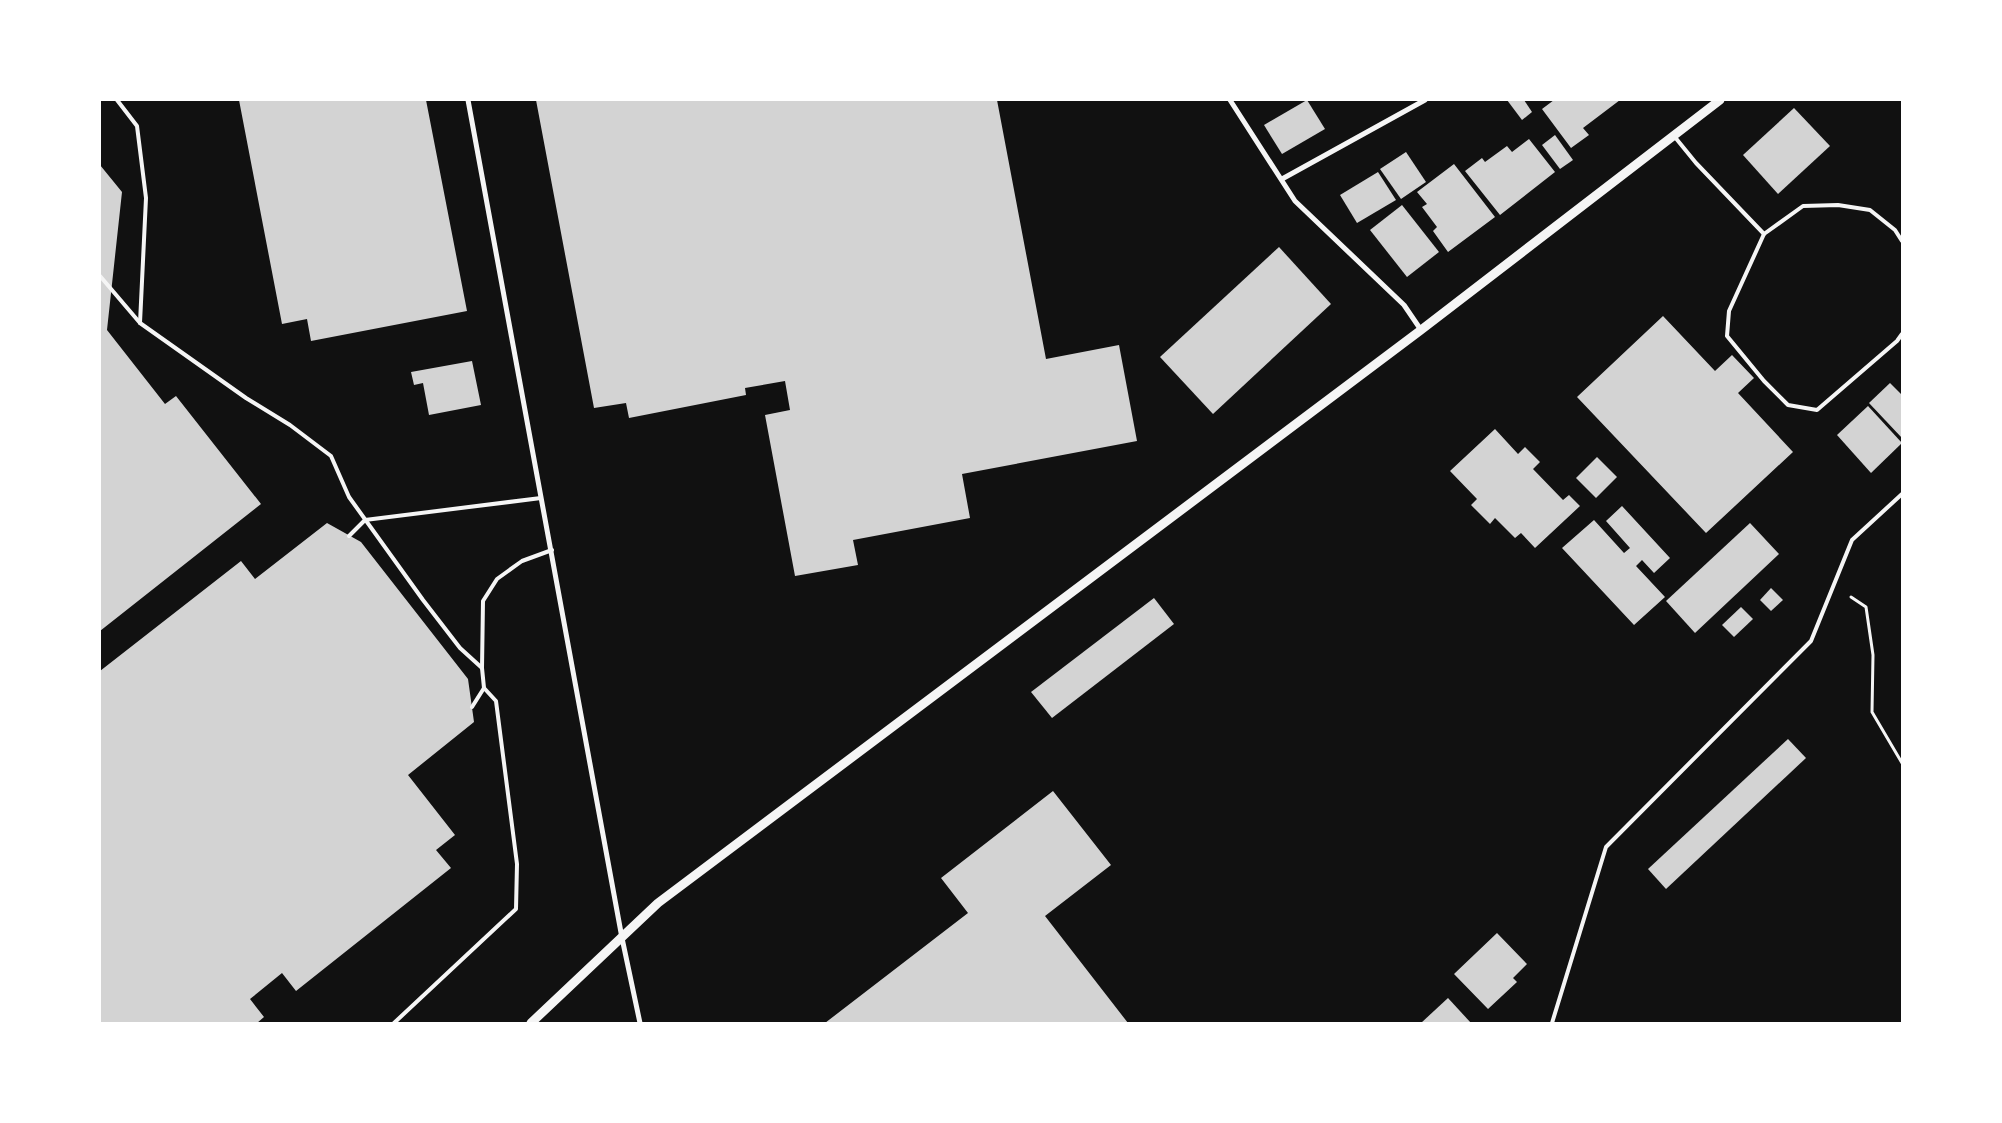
<svg xmlns="http://www.w3.org/2000/svg" width="2002" height="1123" font-family="'DM Sans',sans-serif">
<style>
.building{fill:#d3d3d3}
.lines{fill:none;stroke-linecap:round;stroke-linejoin:round}
.path{stroke:#f5f5f5;stroke-width:3}
.service{stroke:#f5f5f5;stroke-width:4}
.minor{stroke:#f5f5f5;stroke-width:5}
.tertiary{stroke:#f5f5f5;stroke-width:9}
</style>
<rect width="100%" height="100%" fill="#111"/>
<g class="building">
<path d="M 239,100 L 426,100 L 467,311 L 311,341 L 307,319 L 282,324 Z"/>
<path d="M 536,100 L 997,100 L 1046,359 L 1119,345 L 1137,441 L 962,474 L 970,518 L 853,540 L 858,565 L 795,576 L 765,415 L 790,410 L 785,381 L 745,388 L 746,395 L 629,418 L 626,403 L 594,408 Z"/>
<path d="M 1307,100 L 1325,129 L 1282,154 L 1264,125 Z"/>
<path d="M 1507,100 L 1524,100 L 1532,112 L 1522,120 Z"/>
<path d="M 1554,100 L 1620,100 L 1583,128 L 1589,135 L 1571,148 L 1542,109 Z"/>
<path d="M 1794,108 L 1830,146 L 1778,194 L 1743,155 Z"/>
<path d="M 1555,135 L 1573,160 L 1560,169 L 1542,145 Z"/>
<path d="M 1529,139 L 1555,172 L 1500,215 L 1465,171 L 1482,158 L 1485,162 L 1507,146 L 1512,152 Z"/>
<path d="M 1406,152 L 1426,182 L 1401,199 L 1380,169 Z"/>
<path d="M 1454,164 L 1495,217 L 1448,252 L 1433,231 L 1437,227 L 1422,207 L 1427,204 L 1417,192 Z"/>
<path d="M 100,165 L 122,192 L 107,330 L 165,404 L 176,396 L 261,504 L 100,631 Z"/>
<path d="M 1378,172 L 1396,200 L 1357,223 L 1340,195 Z"/>
<path d="M 1402,205 L 1439,252 L 1407,277 L 1370,230 Z"/>
<path d="M 1279,247 L 1331,304 L 1213,414 L 1160,357 Z"/>
<path d="M 1663,316 L 1715,371 L 1732,355 L 1754,378 L 1738,393 L 1793,452 L 1706,533 L 1577,397 Z"/>
<path d="M 472,361 L 481,405 L 429,415 L 423,383 L 414,385 L 411,372 Z"/>
<path d="M 1890,383 L 1902,395 L 1902,438 L 1869,403 Z"/>
<path d="M 1868,406 L 1902,443 L 1871,473 L 1837,435 Z"/>
<path d="M 1495,429 L 1518,454 L 1525,447 L 1540,462 L 1533,469 L 1563,500 L 1569,495 L 1580,506 L 1535,548 L 1521,533 L 1515,538 L 1495,518 L 1490,524 L 1471,505 L 1477,499 L 1450,471 Z"/>
<path d="M 1597,457 L 1617,477 L 1596,498 L 1576,478 Z"/>
<path d="M 1622,506 L 1670,558 L 1654,573 L 1642,560 L 1636,566 L 1665,597 L 1634,625 L 1562,548 L 1594,520 L 1624,553 L 1630,548 L 1606,521 Z"/>
<path d="M 327,523 L 361,542 L 468,679 L 474,722 L 408,775 L 455,835 L 436,850 L 451,868 L 296,991 L 282,973 L 250,999 L 264,1017 L 257,1023 L 100,1023 L 100,671 L 241,561 L 255,579 Z"/>
<path d="M 1750,523 L 1779,554 L 1695,633 L 1666,601 Z"/>
<path d="M 1771,588 L 1783,600 L 1771,611 L 1760,600 Z"/>
<path d="M 1154,598 L 1174,624 L 1052,718 L 1031,692 Z"/>
<path d="M 1741,607 L 1753,619 L 1734,637 L 1722,625 Z"/>
<path d="M 1788,739 L 1806,758 L 1666,889 L 1648,869 Z"/>
<path d="M 1053,791 L 1111,865 L 1045,916 L 1128,1023 L 825,1023 L 968,913 L 941,878 Z"/>
<path d="M 1497,933 L 1527,964 L 1513,978 L 1517,982 L 1488,1009 L 1454,974 Z"/>
<path d="M 1448,998 L 1471,1023 L 1421,1023 Z"/>
</g>
<g class="lines">
<path class="path" d="M 1851,597 L 1866,607 L 1873,655 L 1872,712 L 1902,763"/>
<g class="service">
<path d="M 117,100 L 137,126 L 146,198 L 140,323"/>
<path d="M 1674,136 L 1696,163 L 1764,234"/>
<path d="M 1902,241 L 1895,230 L 1870,210 L 1838,205 L 1803,206 L 1764,234 L 1729,311 L 1727,336 L 1764,381 L 1788,405 L 1817,410 L 1897,341 L 1902,334"/>
<path d="M 100,276 L 140,323 L 246,398 L 290,425 L 331,456 L 349,497 L 423,600 L 460,648 L 482,668"/>
<path d="M 349,536 L 365,520 L 541,498"/>
<path d="M 472,707 L 484,688 L 482,668 L 483,601 L 497,579 L 522,561 L 552,550"/>
<path d="M 394,1023 L 516,909 L 517,864 L 496,701 L 484,688"/>
<path d="M 1552,1023 L 1606,847 L 1811,641 L 1852,540 L 1902,494"/>
</g>
<g class="minor">
<path d="M 468,100 L 622,938 L 640,1023"/>
<path d="M 1230,100 L 1295,201 L 1404,305 L 1421,330"/>
<path d="M 1282,179 L 1425,100"/>
</g>
<path class="tertiary" d="M 531,1023 L 658,903 L 1421,330 L 1720,100"/>
</g>
<rect width="2002" height="1123" fill="none" stroke="#ffffff" stroke-width="202"/>
</svg>
